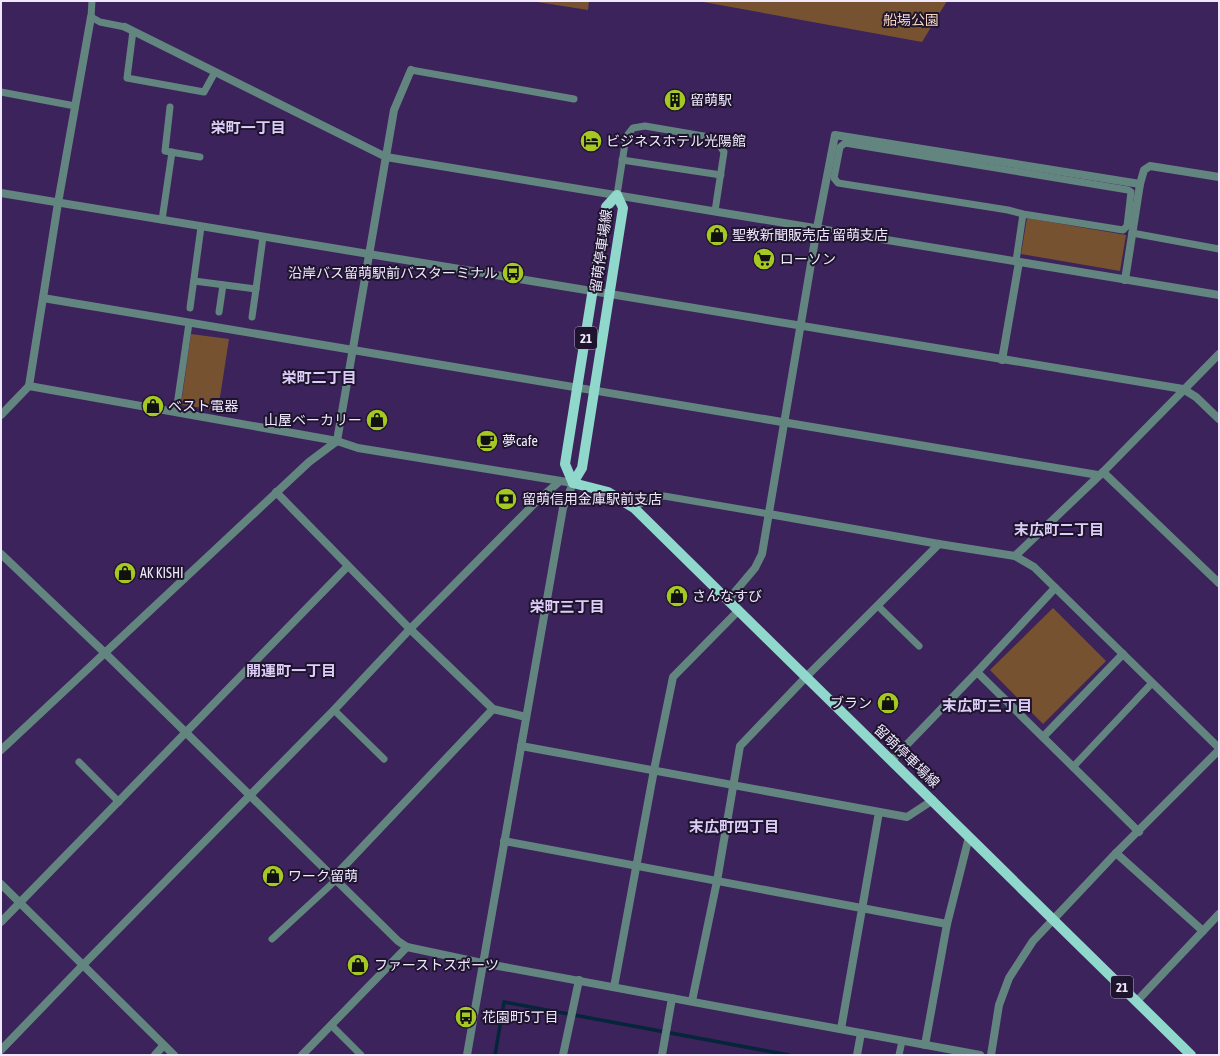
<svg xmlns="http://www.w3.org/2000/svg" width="1220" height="1056" font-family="'Asap Condensed','Noto Sans JP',sans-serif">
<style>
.park{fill:#765231}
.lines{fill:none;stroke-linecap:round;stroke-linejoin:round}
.stream{stroke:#05253a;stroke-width:3.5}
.service{stroke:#63857f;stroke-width:7}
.minor{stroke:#63857f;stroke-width:8}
.tertiary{stroke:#63857f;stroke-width:8}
.primary{stroke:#8fd8cb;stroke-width:10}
.labels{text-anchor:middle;stroke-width:4;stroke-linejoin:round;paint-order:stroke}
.shield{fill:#1e142d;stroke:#b1a9bf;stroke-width:1}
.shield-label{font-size:13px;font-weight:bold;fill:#f0e9fe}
.park-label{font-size:14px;fill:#f6d7be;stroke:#1e142d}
.poi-label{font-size:14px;fill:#f0e9fe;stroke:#1e142d;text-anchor:start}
.street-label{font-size:14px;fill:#f0e9fe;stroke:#1e142d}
.neighbourhood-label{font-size:15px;font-weight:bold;fill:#dccdf6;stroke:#1e142d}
</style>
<rect width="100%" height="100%" fill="#3c235b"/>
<g class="park">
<path d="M 531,1 L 589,1 L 588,10 Z"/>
<path d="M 698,1 L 947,1 L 922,42 Z"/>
<path d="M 1027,218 L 1126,235 L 1120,271 L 1021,254 Z"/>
<path d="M 191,334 L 229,339 L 218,410 L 181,405 Z"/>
<path d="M 1053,608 L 1106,661 L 1043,724 L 990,670 Z"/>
</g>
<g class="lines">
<path class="stream" d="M 495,1055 L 504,1002 L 789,1055"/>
<g class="service">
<path d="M 92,1 L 91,17 L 100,22 L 125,27"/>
<path d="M 133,31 L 127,78 L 204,92 L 215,72"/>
<path d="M 411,70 L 574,99"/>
<path d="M 1,92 L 75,106"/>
<path d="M 170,107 L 165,151 L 200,157"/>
<path d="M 622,160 L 721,175"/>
<path d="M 617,195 L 626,137 L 633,128 L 645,126 L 715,138 L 724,152 L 715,211"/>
<path d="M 162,220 L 172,152"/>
<path d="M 1132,233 L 1219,249"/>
<path d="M 1016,261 L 1023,214 L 1123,230 L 1127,226 L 1131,192 L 1128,190 L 845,143 L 840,147 L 834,178 L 838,183 L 1008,210 L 1023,214"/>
<path d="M 194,281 L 256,289 L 263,237"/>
<path d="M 190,308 L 201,227"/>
<path d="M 219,312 L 223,285"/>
<path d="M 252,317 L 256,289"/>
<path d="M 176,412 L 189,323"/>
<path d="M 634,508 L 648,499 L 664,496 L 769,514"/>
<path d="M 878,606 L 919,646"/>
<path d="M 334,710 L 384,759"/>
<path d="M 79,762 L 119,802"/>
<path d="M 1073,767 L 1152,683"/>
<path d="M 272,939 L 336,880"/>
<path d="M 331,1025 L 361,1055"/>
<path d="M 899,1055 L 902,1041"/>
</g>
<g class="minor">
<path d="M 817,228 L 835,135 L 1140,184"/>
<path d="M 1125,280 L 1140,184 L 1144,170 L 1150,166 L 1219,177"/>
<path d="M 43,298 L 1098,475"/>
<path d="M 1002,360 L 1019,262"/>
<path d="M 29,386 L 58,203 L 91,17"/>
<path d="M 337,441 L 394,110 L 411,70"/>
<path d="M 1103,472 L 1219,583"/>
<path d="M 769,514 L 939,544 L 1015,556 L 1034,567 L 1219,748"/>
<path d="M 1015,556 L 1103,472 L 1219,354"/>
<path d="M 977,672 L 1139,832"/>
<path d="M 1043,737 L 1123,654"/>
<path d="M 891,761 L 977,672 L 1055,588"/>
<path d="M 504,841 L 947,924"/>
<path d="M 1116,853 L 1203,931"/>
<path d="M 333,878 L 493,709"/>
<path d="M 1,884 L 174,1055"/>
<path d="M 1,922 L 347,567"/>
<path d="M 614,987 L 654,770 L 673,677 L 739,610"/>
<path d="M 692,1001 L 717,881 L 740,746 L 806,677 L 939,544"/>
<path d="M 1137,1001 L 1219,914"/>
<path d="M 841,1029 L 879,812"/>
<path d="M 925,1045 L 947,924 L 969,837"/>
<path d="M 1,1050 L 83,965"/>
<path d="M 155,1055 L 163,1046"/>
<path d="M 302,1055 L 407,947"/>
<path d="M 563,1055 L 579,980"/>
<path d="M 662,1055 L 672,998"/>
<path d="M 857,1055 L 861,1033"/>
</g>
<g class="tertiary">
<path d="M 125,27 L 386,157 L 1219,295"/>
<path d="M 1,193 L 1183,389 L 1196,397 L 1219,419"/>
<path d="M 1,415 L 29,386 L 337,441 L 358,448 L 573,483 L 563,508 L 467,1055"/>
<path d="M 276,492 L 410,629 L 493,709 L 526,717"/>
<path d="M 1,554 L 105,653 L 398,941 L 407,947 L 482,963 L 980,1055"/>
<path d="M 728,600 L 755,568 L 762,554 L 817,228"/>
<path d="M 521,746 L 907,817 L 933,800"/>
<path d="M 1,750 L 309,462 L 337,441"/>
<path d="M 83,965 L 334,710 L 410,629 L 537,501 L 560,481"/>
<path d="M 991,1055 L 999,1005 L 1009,978 L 1033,941 L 1116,853 L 1219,750"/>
</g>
<g class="primary">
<path d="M 617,195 L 623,208 L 582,468 L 573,483 L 565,464 L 606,207 Z"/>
<path d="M 573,483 L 608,492 L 634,508 L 1191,1055"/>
</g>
</g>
<defs>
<g id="building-disc" transform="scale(1.15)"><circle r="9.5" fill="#a5c823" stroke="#1e142d"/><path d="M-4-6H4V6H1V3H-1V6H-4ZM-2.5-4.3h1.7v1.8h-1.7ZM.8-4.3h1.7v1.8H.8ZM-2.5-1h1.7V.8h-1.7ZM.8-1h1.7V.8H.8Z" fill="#111"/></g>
<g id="hotel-disc" transform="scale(1.15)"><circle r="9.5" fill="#a5c823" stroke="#1e142d"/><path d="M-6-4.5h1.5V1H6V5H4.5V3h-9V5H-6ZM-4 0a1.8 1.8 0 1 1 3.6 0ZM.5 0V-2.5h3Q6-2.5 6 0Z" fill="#111"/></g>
<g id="shop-disc" transform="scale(1.15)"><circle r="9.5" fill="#a5c823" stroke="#1e142d"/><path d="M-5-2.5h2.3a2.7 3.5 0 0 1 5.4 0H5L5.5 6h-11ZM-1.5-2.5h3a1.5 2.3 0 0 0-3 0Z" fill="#111"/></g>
<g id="supermarket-disc" transform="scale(1.15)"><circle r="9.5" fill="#a5c823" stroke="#1e142d"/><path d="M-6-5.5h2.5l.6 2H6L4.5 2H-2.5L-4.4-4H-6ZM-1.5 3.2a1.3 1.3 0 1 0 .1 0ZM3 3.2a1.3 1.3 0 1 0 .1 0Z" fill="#111"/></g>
<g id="bus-disc" transform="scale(1.15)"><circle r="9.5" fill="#a5c823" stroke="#1e142d"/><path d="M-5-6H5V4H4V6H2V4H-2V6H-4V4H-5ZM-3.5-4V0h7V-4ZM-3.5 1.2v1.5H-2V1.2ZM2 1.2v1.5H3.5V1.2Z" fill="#111"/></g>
<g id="cafe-disc" transform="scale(1.15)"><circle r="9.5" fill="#a5c823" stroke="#1e142d"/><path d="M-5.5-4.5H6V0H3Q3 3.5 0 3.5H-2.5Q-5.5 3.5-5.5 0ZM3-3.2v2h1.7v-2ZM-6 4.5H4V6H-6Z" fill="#111"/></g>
<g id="bank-disc" transform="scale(1.15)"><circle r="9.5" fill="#a5c823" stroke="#1e142d"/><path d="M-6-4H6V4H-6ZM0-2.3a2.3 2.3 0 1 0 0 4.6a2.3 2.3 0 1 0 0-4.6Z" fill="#111"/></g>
</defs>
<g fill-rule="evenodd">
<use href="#building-disc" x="675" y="100"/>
<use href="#hotel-disc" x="591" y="141"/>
<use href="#shop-disc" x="717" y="235"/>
<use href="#supermarket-disc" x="764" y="259"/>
<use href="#bus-disc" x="513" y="273"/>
<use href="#shop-disc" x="153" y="406"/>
<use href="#shop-disc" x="377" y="420"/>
<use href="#cafe-disc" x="487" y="441"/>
<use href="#bank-disc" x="506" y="499"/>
<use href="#shop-disc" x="125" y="573"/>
<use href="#shop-disc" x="677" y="596"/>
<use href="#shop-disc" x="888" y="703"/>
<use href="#shop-disc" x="273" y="876"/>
<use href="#shop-disc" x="358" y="965"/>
<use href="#bus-disc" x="466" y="1017"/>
</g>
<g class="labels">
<g class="shield">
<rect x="575" y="327" width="22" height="22" rx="3"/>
<rect x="1111" y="976" width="22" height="22" rx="3"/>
</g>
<g class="shield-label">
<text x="586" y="343">21</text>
<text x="1122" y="992">21</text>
</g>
<g class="park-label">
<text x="911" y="25">船場公園</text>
</g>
<g class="poi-label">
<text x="690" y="105">留萌駅</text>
<text x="606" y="146">ビジネスホテル光陽館</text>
<text x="732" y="240">聖教新聞販売店 留萌支店</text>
<text x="780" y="264">ローソン</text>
<text x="498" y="278" text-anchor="end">沿岸バス留萌駅前バスターミナル</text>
<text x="168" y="411">ベスト電器</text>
<text x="362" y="425" text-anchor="end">山屋ベーカリー</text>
<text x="502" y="446">夢cafe</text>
<text x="522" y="504">留萌信用金庫駅前支店</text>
<text x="140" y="578">AK KISHI</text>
<text x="692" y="601">さんなすび</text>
<text x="872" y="708" text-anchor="end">ブラン</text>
<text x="288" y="881">ワーク留萌</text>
<text x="374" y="970">ファーストスポーツ</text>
<text x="482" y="1022">花園町5丁目</text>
</g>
<g class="street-label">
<text transform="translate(601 251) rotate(-82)" y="5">留萌停車場線</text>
<text transform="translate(907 756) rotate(44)" y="5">留萌停車場線</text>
</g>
<g class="neighbourhood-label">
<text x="248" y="133">栄町一丁目</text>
<text x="319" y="383">栄町二丁目</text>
<text x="1059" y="535">末広町二丁目</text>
<text x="567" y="612">栄町三丁目</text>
<text x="291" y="676">開運町一丁目</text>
<text x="987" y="711">末広町三丁目</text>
<text x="734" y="832">末広町四丁目</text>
</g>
</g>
<rect width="1220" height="1056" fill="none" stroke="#f0e9fe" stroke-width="4"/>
</svg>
